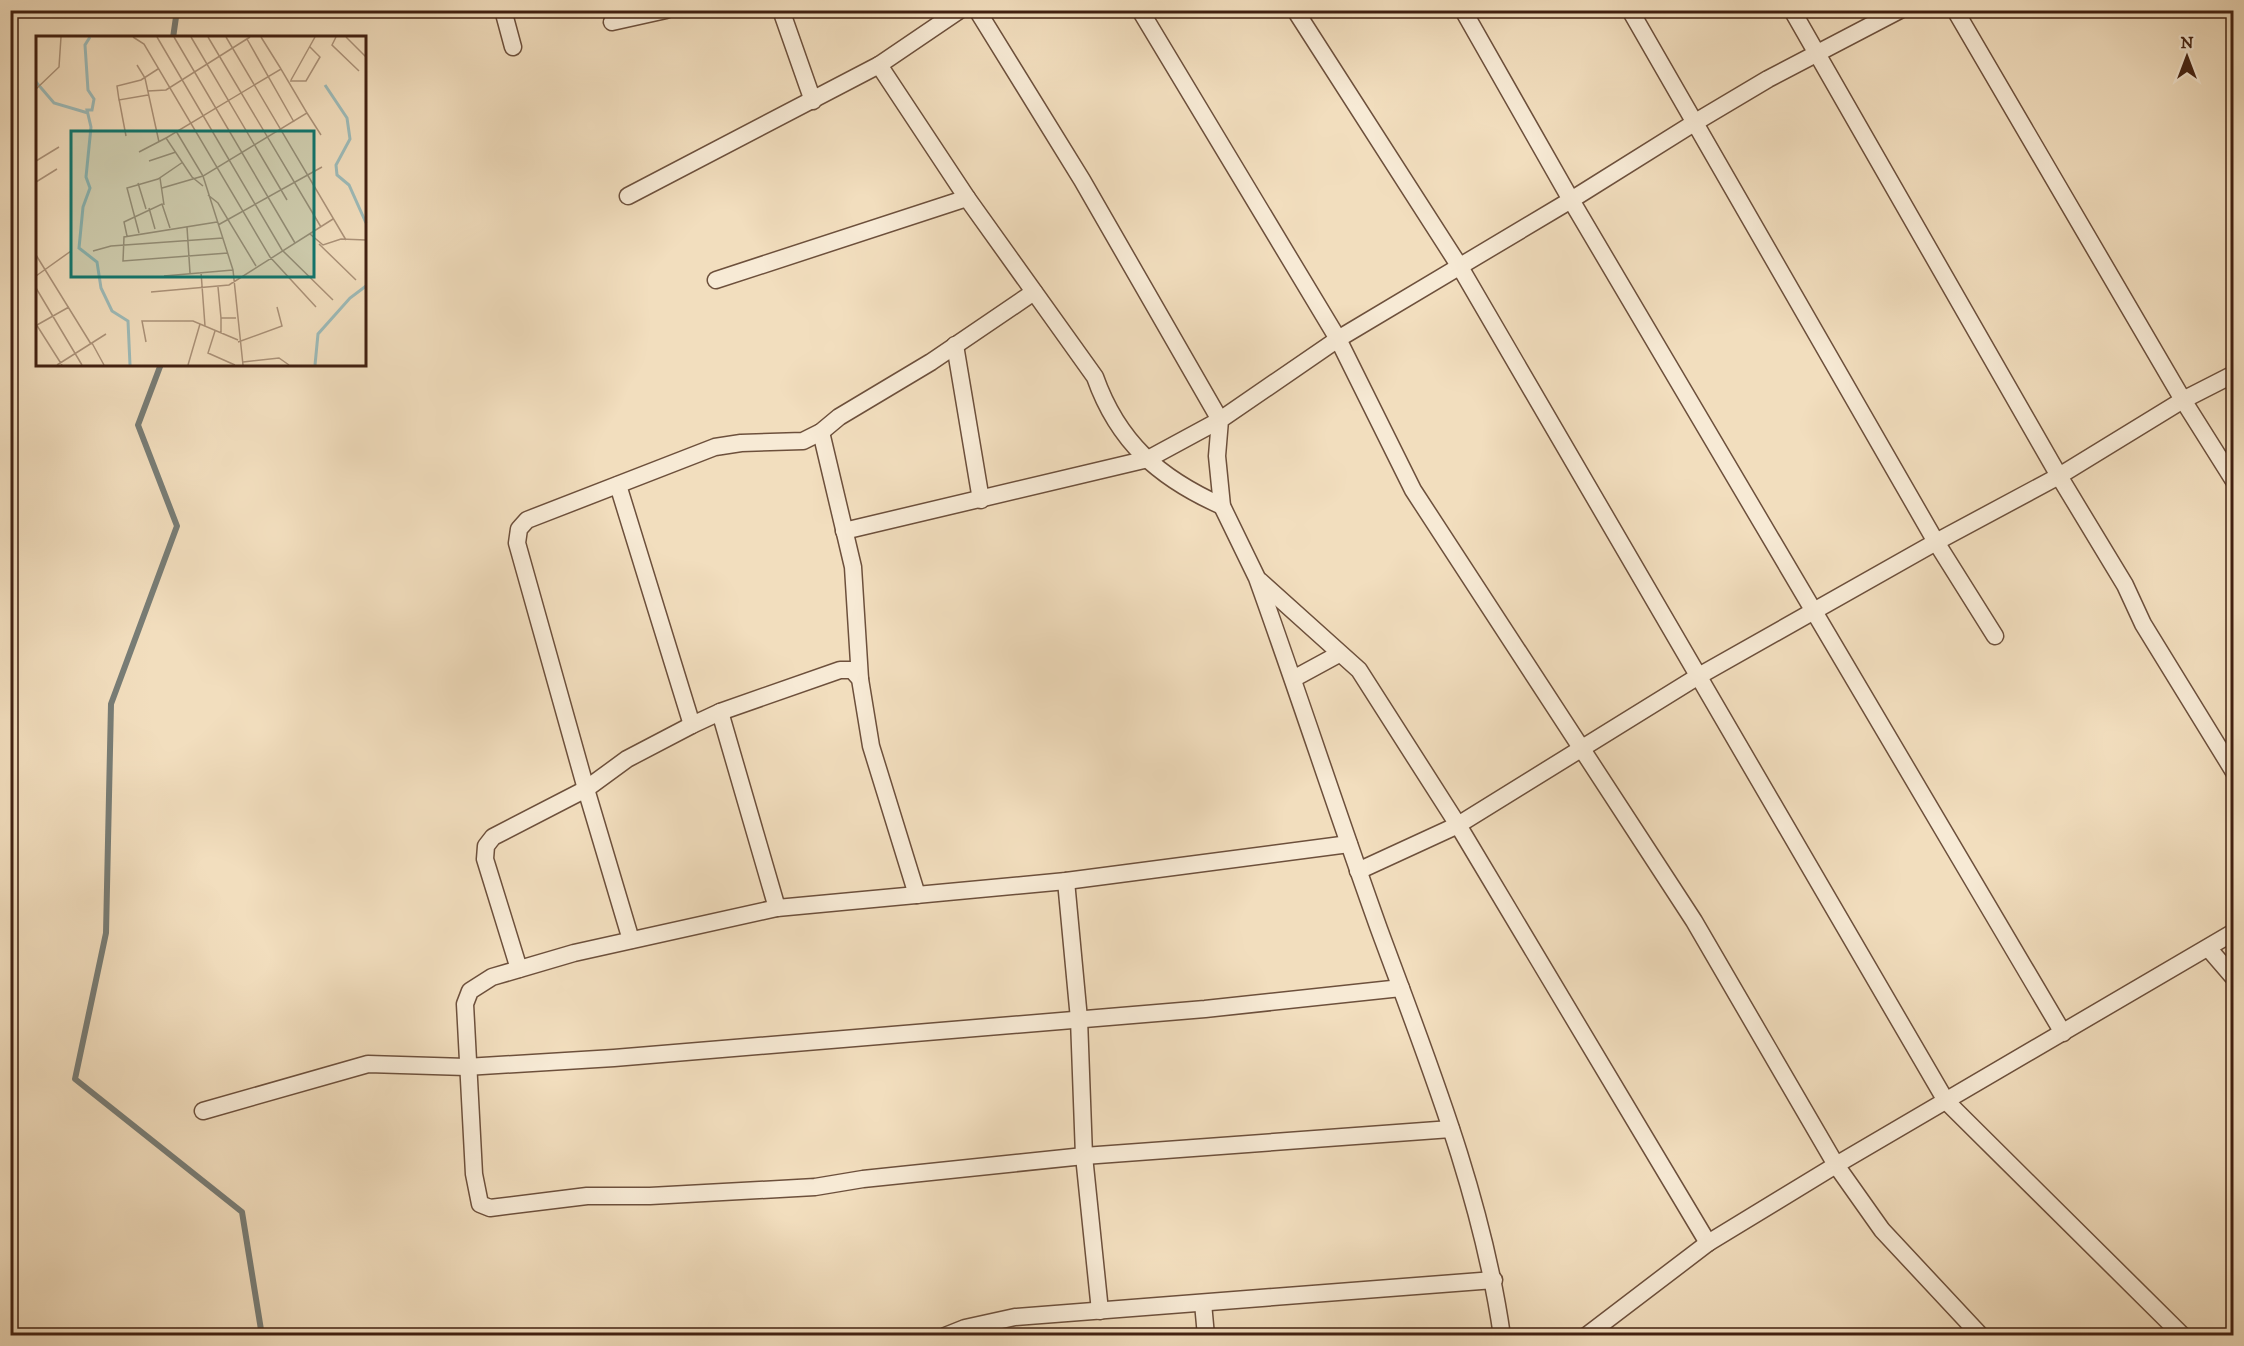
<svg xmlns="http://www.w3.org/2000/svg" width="2244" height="1346" font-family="'IM FELL DW Pica',serif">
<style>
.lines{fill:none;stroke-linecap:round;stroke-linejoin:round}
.stream{stroke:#787d76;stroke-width:6}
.minor-casing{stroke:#6d503c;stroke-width:19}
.minor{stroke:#f7ead5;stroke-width:16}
.inset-river{fill:none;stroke:#9dbbb9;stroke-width:3}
.inset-road{fill:none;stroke:#ab9279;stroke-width:1.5}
.view{fill:#0f766e;fill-opacity:0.15;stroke:#0f766e;stroke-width:3}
.inset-edge{fill:none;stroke:#412011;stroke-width:3}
</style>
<rect width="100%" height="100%" fill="#f2debe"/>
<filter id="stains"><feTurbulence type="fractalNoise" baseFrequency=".00333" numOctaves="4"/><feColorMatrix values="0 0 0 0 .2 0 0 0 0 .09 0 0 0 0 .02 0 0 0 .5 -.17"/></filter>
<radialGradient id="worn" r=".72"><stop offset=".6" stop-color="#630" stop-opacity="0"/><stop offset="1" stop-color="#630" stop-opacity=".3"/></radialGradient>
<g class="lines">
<g class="stream">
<path d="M 173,38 L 177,10"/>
<path d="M 161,364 L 138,425 L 177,526 L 111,704 L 106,933 L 75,1079 L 242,1212 L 262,1336"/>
</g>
<g class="minor-casing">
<g id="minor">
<path d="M 503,10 L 513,47"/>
<path d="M 781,10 L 813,101"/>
<path d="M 960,10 L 879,65 L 967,198 L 1095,377 C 1118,442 1159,478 1222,506"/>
<path d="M 1140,10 L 1338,339 L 1413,490 L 1694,921 L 1836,1165 L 1882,1230 L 1981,1336"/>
<path d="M 1295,10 L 1460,267 L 1946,1101 L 2183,1336"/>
<path d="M 1463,10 L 1571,200 L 2063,1033"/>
<path d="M 1630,10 L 1936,542 L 1995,636"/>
<path d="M 1792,10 L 2059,476 L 2125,585 L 2143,624 L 2234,772"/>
<path d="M 1955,10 L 2183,400 L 2234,481"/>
<path d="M 612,22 L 666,10"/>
<path d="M 628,196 L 879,65"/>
<path d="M 716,280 L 967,198"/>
<path d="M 955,345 L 981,500"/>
<path d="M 821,432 L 853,567 L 860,679"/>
<path d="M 618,485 L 692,725"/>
<path d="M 844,531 L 1148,459 L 1220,420 L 1082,180 L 977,10"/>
<path d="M 1260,581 L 1359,670 L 1458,825 L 1708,1243"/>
<path d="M 1293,679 L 1339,654"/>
<path d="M 720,712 L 777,908"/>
<path d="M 1349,844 L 1066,881 L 777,908 L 574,953 L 492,977 L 470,991 L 465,1004 L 474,1174 L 480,1204 L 490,1208 L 587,1196 L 650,1196 L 815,1187 L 863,1179 L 1084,1156 L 1451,1129"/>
<path d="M 1358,871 L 1458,825 L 1697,677 L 1936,542 L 2059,476 L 2183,400 L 2234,374"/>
<path d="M 1066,881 L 1079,1019 L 1084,1156 L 1100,1311"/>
<path d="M 631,940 L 586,789 L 517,543 L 519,529 L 527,520 L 715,447 L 741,443 L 803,441 L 821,432 L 839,417 L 931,362 L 1034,292"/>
<path d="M 2209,949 L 2234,978"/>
<path d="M 519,969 L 485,859 L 486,846 L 493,837 L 586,789 L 627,759 L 692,725 L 720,712 L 840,670 L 852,670 L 860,679 L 871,746 L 917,895"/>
<path d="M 203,1111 L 368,1064 L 466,1067 L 614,1058 L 1205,1009 L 1401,988"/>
<path d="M 1203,1303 L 1206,1336"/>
<path d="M 945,1336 L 965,1328 L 1015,1317 L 1494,1280"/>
<path d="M 1502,1336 C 1482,1195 1428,1062 1379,929 C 1337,812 1299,695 1257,578 L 1222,506 L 1217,456 L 1220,420 L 1338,339 L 1571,200 L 1694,123 L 1768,79 L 1900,10"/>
<path d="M 1586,1336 L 1708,1243 L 1836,1165 L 2234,932"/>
</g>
</g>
<use href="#minor" class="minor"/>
</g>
<g transform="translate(36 36)">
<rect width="330" height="330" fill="#f2debe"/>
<path class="inset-river" d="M 54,1 L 49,9 L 52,54 L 58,63 L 56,74 L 51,74 L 55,91 L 50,141 L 54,152 L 47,171 L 43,212 L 61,226 L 65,252 L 76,275 L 92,285 L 94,329M 0,46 L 18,67 L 52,77M 289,49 L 311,82 L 314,103 L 300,129 L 301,139 L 313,149 L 330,187M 279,329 L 282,298 L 314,262 L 330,250"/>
<path class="inset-road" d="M 97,1 L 108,8 L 234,221 L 280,271M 121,1 L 246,214 L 297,264M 138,1 L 259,207M 155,1 L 251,164M 172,1 L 285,191M 190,1 L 310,204M 225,1 L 245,33M 300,1 L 296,9 L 323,35M 310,1 L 330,21M 211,3 L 258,86M 101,29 L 109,42 L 123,106M 255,44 L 279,1M 254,45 L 270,45 L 284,21 L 274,11M 0,53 L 23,31 L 25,1M 112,55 L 130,54 L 214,1M 112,59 L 83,64 L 81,50 L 105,44 L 122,33M 83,63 L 90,100M 271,77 L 285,99M 103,116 L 130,102M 0,125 L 23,111M 113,125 L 140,116M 124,142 L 128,169M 0,146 L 21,133M 102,147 L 110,173M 167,150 L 156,141 L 130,102 L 245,33 L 271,77 L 167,140 L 197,234 L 207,329M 126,152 L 167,140 L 140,95M 172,159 L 182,167 L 220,230M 113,172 L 119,193M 181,186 L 88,201 L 87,225 L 192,217M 182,189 L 286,131M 151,191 L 154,237M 103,197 L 91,152 L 122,143 L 147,126M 274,198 L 287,209 L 305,203 L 330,204M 91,200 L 88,186 L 126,168 L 134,192M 283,208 L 320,244M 57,215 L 75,210 L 187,202M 0,219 L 55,308M 165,236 L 169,290M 0,240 L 35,215M 128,240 L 197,234M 182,251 L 185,282M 0,252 L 46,329M 115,256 L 193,249 L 297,183M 0,288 L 26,329M 1,289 L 33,271M 179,295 L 172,317 L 199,329M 185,297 L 185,282 L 200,282M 110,306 L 106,285 L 157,285 L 202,304M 202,306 L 246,290 L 241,271M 56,307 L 68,329M 207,326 L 243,322 L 253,329M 21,329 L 70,298M 152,329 L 164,288"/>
<path class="view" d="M 35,95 L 278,95 L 278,241 L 35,241 Z"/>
<rect width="330" height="330" class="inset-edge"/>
</g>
<rect width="2244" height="1346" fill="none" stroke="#f2debe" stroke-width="36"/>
<rect x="12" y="12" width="2220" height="1322" fill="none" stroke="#412011" stroke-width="3"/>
<rect x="18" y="18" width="2208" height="1310" fill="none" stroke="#412011" stroke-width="1.5"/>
<g transform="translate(2187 57)" stroke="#f7ead5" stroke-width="4.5" paint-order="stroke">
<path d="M0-4.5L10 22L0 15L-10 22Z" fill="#412011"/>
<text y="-9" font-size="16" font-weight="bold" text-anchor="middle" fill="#412011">N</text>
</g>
<rect width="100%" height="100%" filter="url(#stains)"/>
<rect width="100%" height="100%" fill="url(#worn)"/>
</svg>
